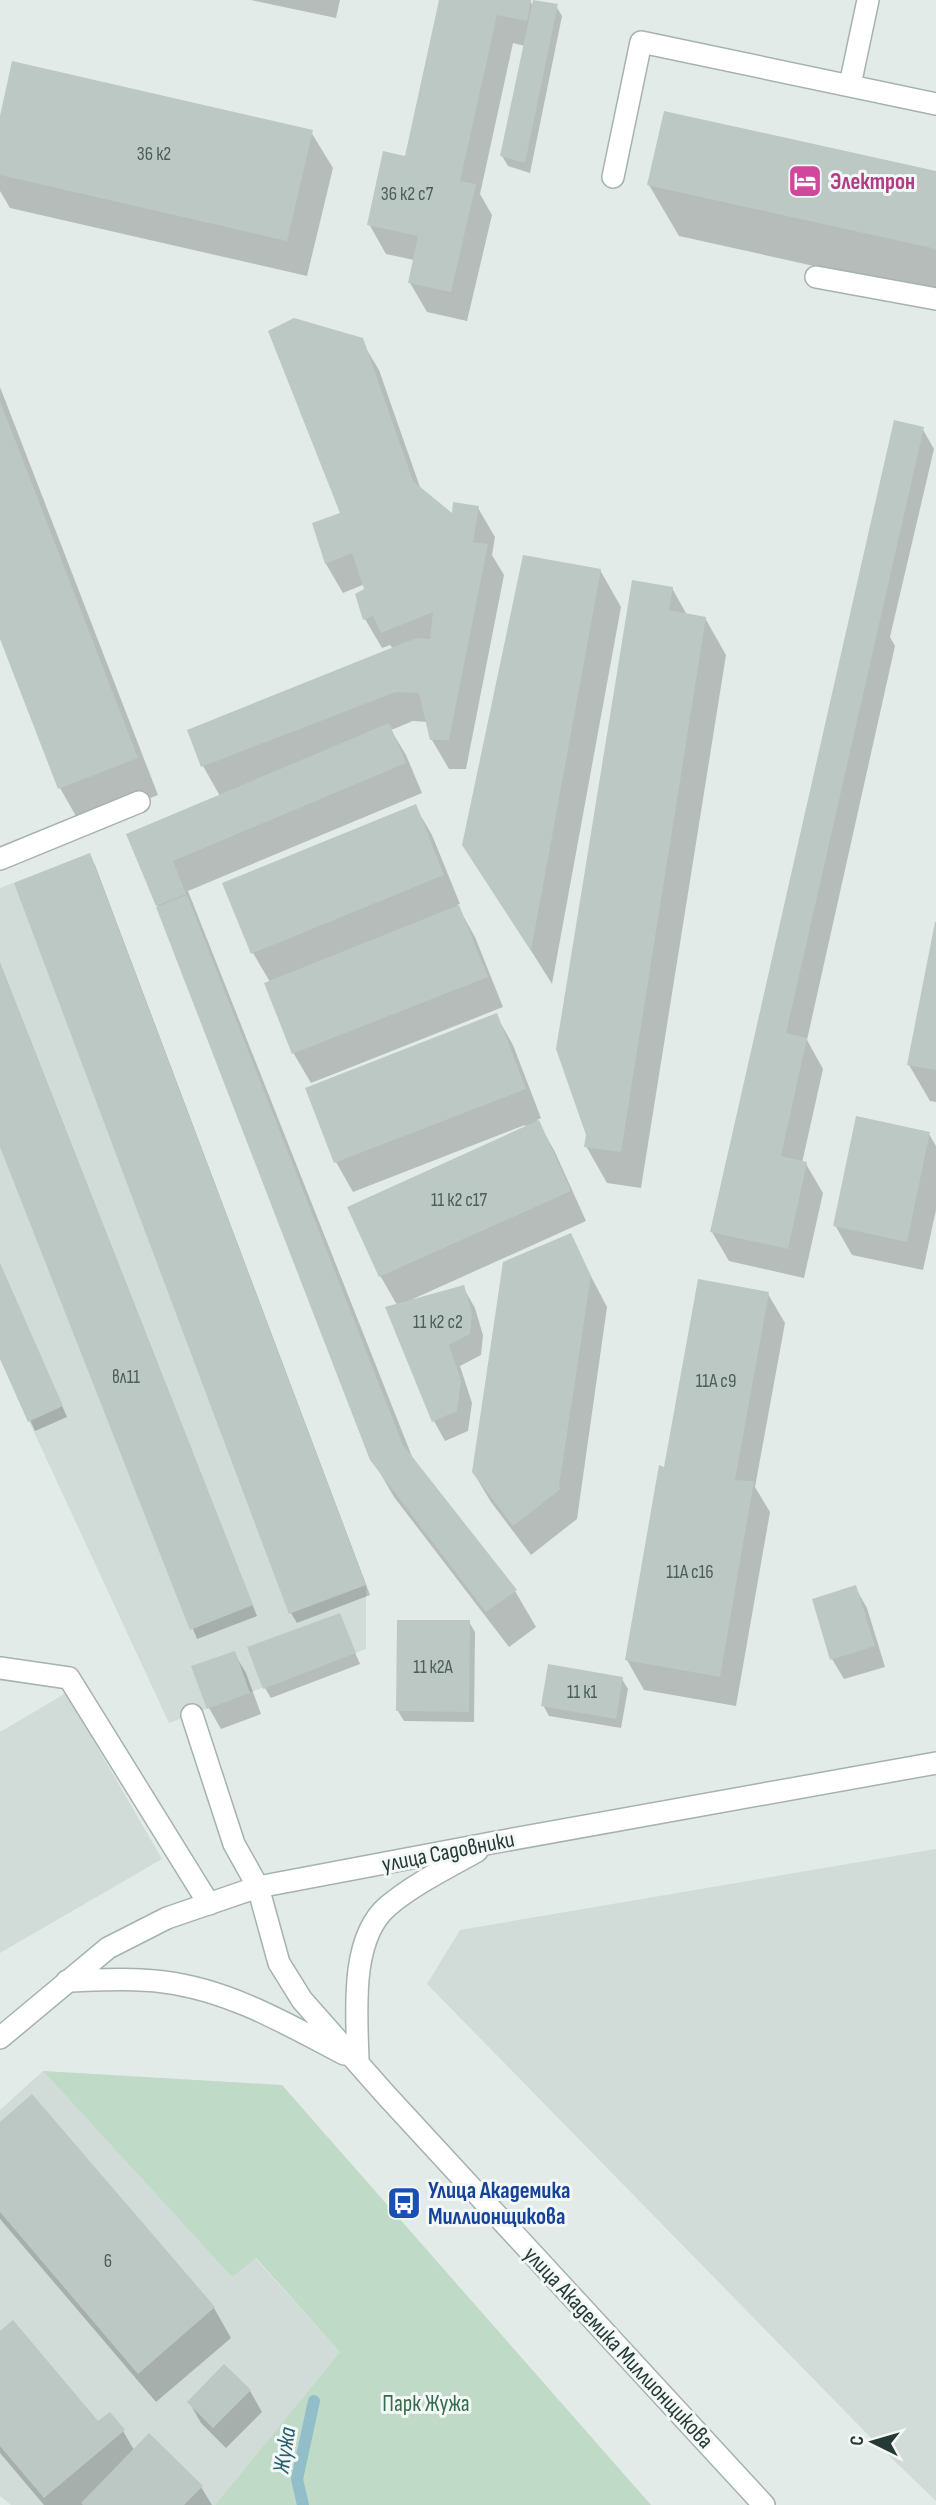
<svg xmlns="http://www.w3.org/2000/svg" width="936" height="2505" font-family="'Sofia Sans Condensed',sans-serif">
<style>
.built{fill:#d1dbd7}
.green{fill:#bfdac7}
.shadow{fill:#0003}
.lines{fill:none;stroke-linecap:round;stroke-linejoin:round}
.stream{stroke:#92bec9;stroke-width:12}
.building{fill:#bcc8c4}
.minor-casing{stroke:#a6b2af;stroke-width:24}
.minor{stroke:#fff;stroke-width:21}
.labels{text-anchor:middle;stroke-width:6;stroke-linejoin:round;paint-order:stroke}
.number-label{font-size:19px;fill:#4b5e5a}
.hotel-label{font-size:23px;font-weight:bold;fill:#b23c85;stroke:#f3f8f6;text-anchor:start}
.street-label{font-size:23px;fill:#253a36;stroke:#f3f8f6}
.transit-label{font-size:23px;font-weight:bold;fill:#164399;stroke:#f3f8f6;text-anchor:start}
.park-label{font-size:23px;fill:#346c4d;stroke:#f3f8f6}
.water-label{font-size:24px;font-style:italic;fill:#265f6f;stroke:#f3f8f6}
</style>
<rect width="100%" height="100%" fill="#e3ebe8"/>
<g class="built">
<path d="M 90,853 L 366,1585 L 366,1649 L 169,1723 L 0,1359 L 0,888 Z"/>
<path d="M 66,1693 L 162,1859 L 0,1953 L 0,1732 Z"/>
<path d="M 936,1849 L 936,2501 L 880,2447 L 427,1984 L 460,1930 Z"/>
<path d="M 43,2071 L 232,2277 L 255,2258 L 340,2352 L 215,2505 L 11,2505 L 0,2496 L 0,2110 Z"/>
</g>
<path class="green" d="M 43,2071 L 282,2085 L 651,2505 L 215,2505 L 340,2352 L 256,2258 L 232,2277 Z"/>
<g class="shadow">
<path d="M 251,0 L 340,0 L 336,18 Z"/>
<path d="M 441,0 L 524,0 L 530,1 L 533,6 L 556,6 L 562,16 L 530,173 L 508,166 L 502,156 L 525,46 L 513,43 L 480,194 L 492,215 L 467,321 L 427,312 L 410,283 L 414,260 L 386,254 L 369,224 L 406,158 Z"/>
<path d="M 0,124 L 311,132 L 333,168 L 307,276 L 10,208 L 0,191 Z"/>
<path d="M 936,172 L 936,293 L 679,236 L 649,185 Z"/>
<path d="M 361,340 L 379,370 L 421,490 L 453,517 L 478,508 L 495,537 L 492,555 L 504,575 L 466,769 L 449,769 L 432,740 L 428,722 L 413,721 L 391,730 L 406,755 L 422,793 L 188,891 L 415,1464 L 515,1591 L 536,1627 L 509,1647 L 394,1497 L 372,1459 L 158,907 L 128,835 L 220,796 L 203,766 L 393,649 L 390,645 L 382,648 L 365,619 L 367,590 L 365,584 L 343,593 L 326,564 L 314,524 L 342,514 Z"/>
<path d="M 0,387 L 158,795 L 81,825 L 60,788 L 0,634 Z"/>
<path d="M 922,428 L 934,449 L 890,637 L 895,646 L 807,1040 L 823,1069 L 802,1163 L 806,1164 L 823,1193 L 804,1278 L 729,1261 L 712,1232 Z"/>
<path d="M 600,570 L 621,607 L 552,984 L 464,844 Z"/>
<path d="M 672,588 L 687,615 L 705,618 L 726,655 L 641,1188 L 607,1183 L 586,1146 Z"/>
<path d="M 415,806 L 432,835 L 460,904 L 457,905 L 475,937 L 503,1007 L 311,1083 L 294,1054 L 266,984 L 270,982 L 253,953 Z"/>
<path d="M 89,855 L 95,865 L 370,1595 L 297,1623 L 291,1613 Z"/>
<path d="M 936,925 L 936,1102 L 930,1101 L 909,1065 Z"/>
<path d="M 0,963 L 257,1616 L 197,1639 L 0,1143 Z"/>
<path d="M 496,1015 L 513,1045 L 541,1118 L 537,1120 L 555,1152 L 586,1221 L 413,1299 L 414,1301 L 463,1287 L 475,1308 L 483,1335 L 481,1355 L 460,1366 L 472,1403 L 468,1431 L 445,1441 L 434,1421 L 397,1305 L 381,1277 L 350,1208 L 526,1128 L 525,1125 L 353,1192 L 336,1162 Z"/>
<path d="M 929,1134 L 936,1146 L 936,1210 L 923,1270 L 852,1255 L 835,1225 Z"/>
<path d="M 570,1236 L 607,1307 L 577,1519 L 531,1555 L 491,1502 L 473,1472 Z"/>
<path d="M 0,1264 L 67,1417 L 35,1431 L 0,1355 Z"/>
<path d="M 768,1294 L 785,1323 L 755,1487 L 770,1512 L 736,1706 L 644,1690 L 627,1660 L 665,1470 Z"/>
<path d="M 855,1587 L 867,1608 L 885,1667 L 844,1679 L 832,1659 Z"/>
<path d="M 339,1616 L 360,1664 L 271,1698 L 265,1688 Z"/>
<path d="M 469,1622 L 475,1632 L 474,1722 L 404,1721 L 398,1711 Z"/>
<path d="M 234,1653 L 246,1673 L 261,1714 L 221,1729 L 209,1708 L 194,1667 Z"/>
<path d="M 622,1679 L 628,1689 L 621,1728 L 549,1716 L 543,1705 Z"/>
<path d="M 32,2096 L 214,2308 L 231,2338 L 156,2402 L 0,2219 L 0,2124 Z"/>
<path d="M 0,2334 L 98,2424 L 123,2431 L 134,2450 L 201,2487 L 212,2505 L 44,2505 L 0,2453 Z"/>
<path d="M 224,2366 L 250,2391 L 262,2412 L 226,2448 L 201,2423 L 189,2402 Z"/>
</g>
<g class="lines">
<path class="stream" d="M 303,2505 L 297,2479 L 314,2401"/>
</g>
<g class="building">
<path d="M 439,0 L 531,0 L 527,21 L 497,15 L 460,181 L 476,184 L 451,292 L 408,283 L 418,236 L 367,225 L 383,151 L 405,156 Z"/>
<path d="M 533,0 L 558,4 L 525,163 L 500,156 Z"/>
<path d="M 12,61 L 313,130 L 287,241 L 0,175 L 0,116 Z"/>
<path d="M 664,111 L 936,171 L 936,249 L 647,185 Z"/>
<path d="M 294,318 L 363,338 L 413,481 L 452,513 L 453,502 L 479,506 L 473,542 L 488,544 L 449,740 L 430,740 L 419,693 L 396,692 L 201,767 L 187,730 L 416,638 L 430,639 L 433,612 L 381,633 L 373,616 L 363,620 L 355,594 L 364,589 L 352,553 L 325,564 L 312,523 L 340,513 L 268,331 Z"/>
<path d="M 0,401 L 138,758 L 58,789 L 0,639 Z"/>
<path d="M 894,420 L 924,427 L 786,1033 L 807,1038 L 781,1156 L 807,1162 L 788,1249 L 710,1232 Z"/>
<path d="M 523,555 L 601,569 L 531,951 L 462,845 Z"/>
<path d="M 632,580 L 673,587 L 669,610 L 706,617 L 621,1152 L 584,1147 L 586,1135 L 556,1049 Z"/>
<path d="M 389,723 L 406,763 L 173,861 L 186,894 L 156,906 L 126,834 Z"/>
<path d="M 416,804 L 444,875 L 251,954 L 222,883 Z"/>
<path d="M 90,853 L 366,1585 L 289,1614 L 14,883 Z"/>
<path d="M 187,895 L 403,1445 L 517,1590 L 486,1612 L 370,1460 L 156,907 Z"/>
<path d="M 459,905 L 488,977 L 292,1054 L 264,983 Z"/>
<path d="M 935,922 L 936,922 L 936,1070 L 907,1065 Z"/>
<path d="M 0,963 L 253,1605 L 190,1630 L 0,1147 Z"/>
<path d="M 497,1013 L 526,1089 L 334,1163 L 305,1088 Z"/>
<path d="M 856,1116 L 930,1132 L 907,1242 L 833,1226 Z"/>
<path d="M 539,1120 L 571,1191 L 379,1277 L 347,1207 Z"/>
<path d="M 571,1233 L 591,1276 L 559,1486 L 561,1489 L 513,1526 L 472,1472 L 503,1262 Z"/>
<path d="M 0,1263 L 63,1406 L 28,1422 L 0,1359 Z"/>
<path d="M 698,1279 L 769,1292 L 735,1480 L 754,1481 L 720,1677 L 625,1660 L 659,1465 L 664,1467 Z"/>
<path d="M 464,1285 L 472,1313 L 470,1334 L 449,1345 L 461,1381 L 457,1411 L 432,1422 L 385,1307 Z"/>
<path d="M 856,1585 L 875,1646 L 830,1660 L 812,1599 Z"/>
<path d="M 340,1613 L 356,1653 L 263,1689 L 247,1647 Z"/>
<path d="M 397,1620 L 470,1620 L 469,1712 L 396,1711 Z"/>
<path d="M 235,1651 L 250,1693 L 207,1709 L 191,1666 Z"/>
<path d="M 548,1664 L 623,1677 L 616,1719 L 541,1706 Z"/>
<path d="M 32,2094 L 215,2307 L 138,2374 L 0,2212 L 0,2122 Z"/>
<path d="M 13,2320 L 98,2421 L 110,2412 L 125,2430 L 44,2498 L 0,2446 L 0,2331 Z"/>
<path d="M 224,2364 L 251,2390 L 213,2428 L 187,2402 Z"/>
<path d="M 149,2433 L 203,2486 L 184,2505 L 83,2505 L 81,2503 Z"/>
</g>
<g class="lines">
<g class="minor-casing">
<g id="minor">
<path d="M 850,85 L 868,0"/>
<path d="M 613,177 L 641,42 L 936,104"/>
<path d="M 816,277 L 936,299"/>
<path d="M 0,859 L 139,802"/>
<path d="M 0,1668 L 69,1678 L 209,1904"/>
<path d="M 192,1715 L 234,1844 L 258,1887 L 279,1963 L 302,2000 L 386,2095 L 764,2505"/>
<path d="M 67,1981 C 100,1980 132,1978 164,1982 C 229,1990 287,2024 344,2054"/>
<path d="M 0,2038 L 108,1948 L 167,1918 L 258,1887 L 491,1843 L 936,1763"/>
<path d="M 358,2061 C 357,2015 349,1939 388,1906 C 414,1884 447,1868 477,1851"/>
</g>
</g>
<use href="#minor" class="minor"/>
</g>
<defs>
<g id="hotel-square" transform="scale(1.75)"><rect x="-9" y="-9" width="18" height="18" rx="4" fill="#d1479c" stroke="#f3f8f6"/><path d="M-6-4.5h1.5V1H6V5H4.5V3h-9V5H-6ZM-4 0a1.8 1.8 0 1 1 3.6 0ZM.5 0V-2.5h3Q6-2.5 6 0Z" fill="#fff"/></g>
<g id="bus-square" transform="scale(1.75)"><rect x="-9" y="-9" width="18" height="18" rx="4" fill="#1a4fb4" stroke="#f3f8f6"/><path d="M-5-6H5V4H4V6H2V4H-2V6H-4V4H-5ZM-3.5-4V0h7V-4ZM-3.5 1.2v1.5H-2V1.2ZM2 1.2v1.5H3.5V1.2Z" fill="#fff"/></g>
</defs>
<g fill-rule="evenodd">
<use href="#hotel-square" x="805" y="181"/>
<use href="#bus-square" x="404" y="2203"/>
</g>
<g class="labels">
<g class="number-label">
<text x="154" y="160">36 к2</text>
<text x="407" y="200">36 к2 с7</text>
<text x="459" y="1206">11 к2 с17</text>
<text x="438" y="1328">11 к2 с2</text>
<text x="126" y="1383">вл11</text>
<text x="716" y="1387">11А с9</text>
<text x="690" y="1578">11А с16</text>
<text x="433" y="1673">11 к2А</text>
<text x="582" y="1698">11 к1</text>
<text x="108" y="2267">6</text>
</g>
<g class="hotel-label">
<text x="830" y="189">Электрон</text>
</g>
<g class="street-label">
<text transform="translate(448 1851) rotate(-11)" y="8">улица Садовники</text>
<text transform="translate(619 2347) rotate(47)" y="8">улица Академика Миллионщикова</text>
</g>
<g class="transit-label">
<text x="428" y="2198">Улица Академика<tspan x="428" dy="26">Миллионщикова</tspan></text>
</g>
<g class="park-label">
<text x="426" y="2411">Парк Жужа</text>
</g>
<g class="water-label">
<text transform="translate(284 2450) rotate(-81)" y="8">Жужа</text>
</g>
</g>
<g transform="translate(873 2442) rotate(275)" stroke="#f3f8f6" stroke-width="5" paint-order="stroke">
<path d="M0-5L12 26L0 18L-12 26Z" fill="#253a36"/>
<text y="-10" font-size="19" font-weight="bold" text-anchor="middle" fill="#253a36">С</text>
</g>
</svg>
